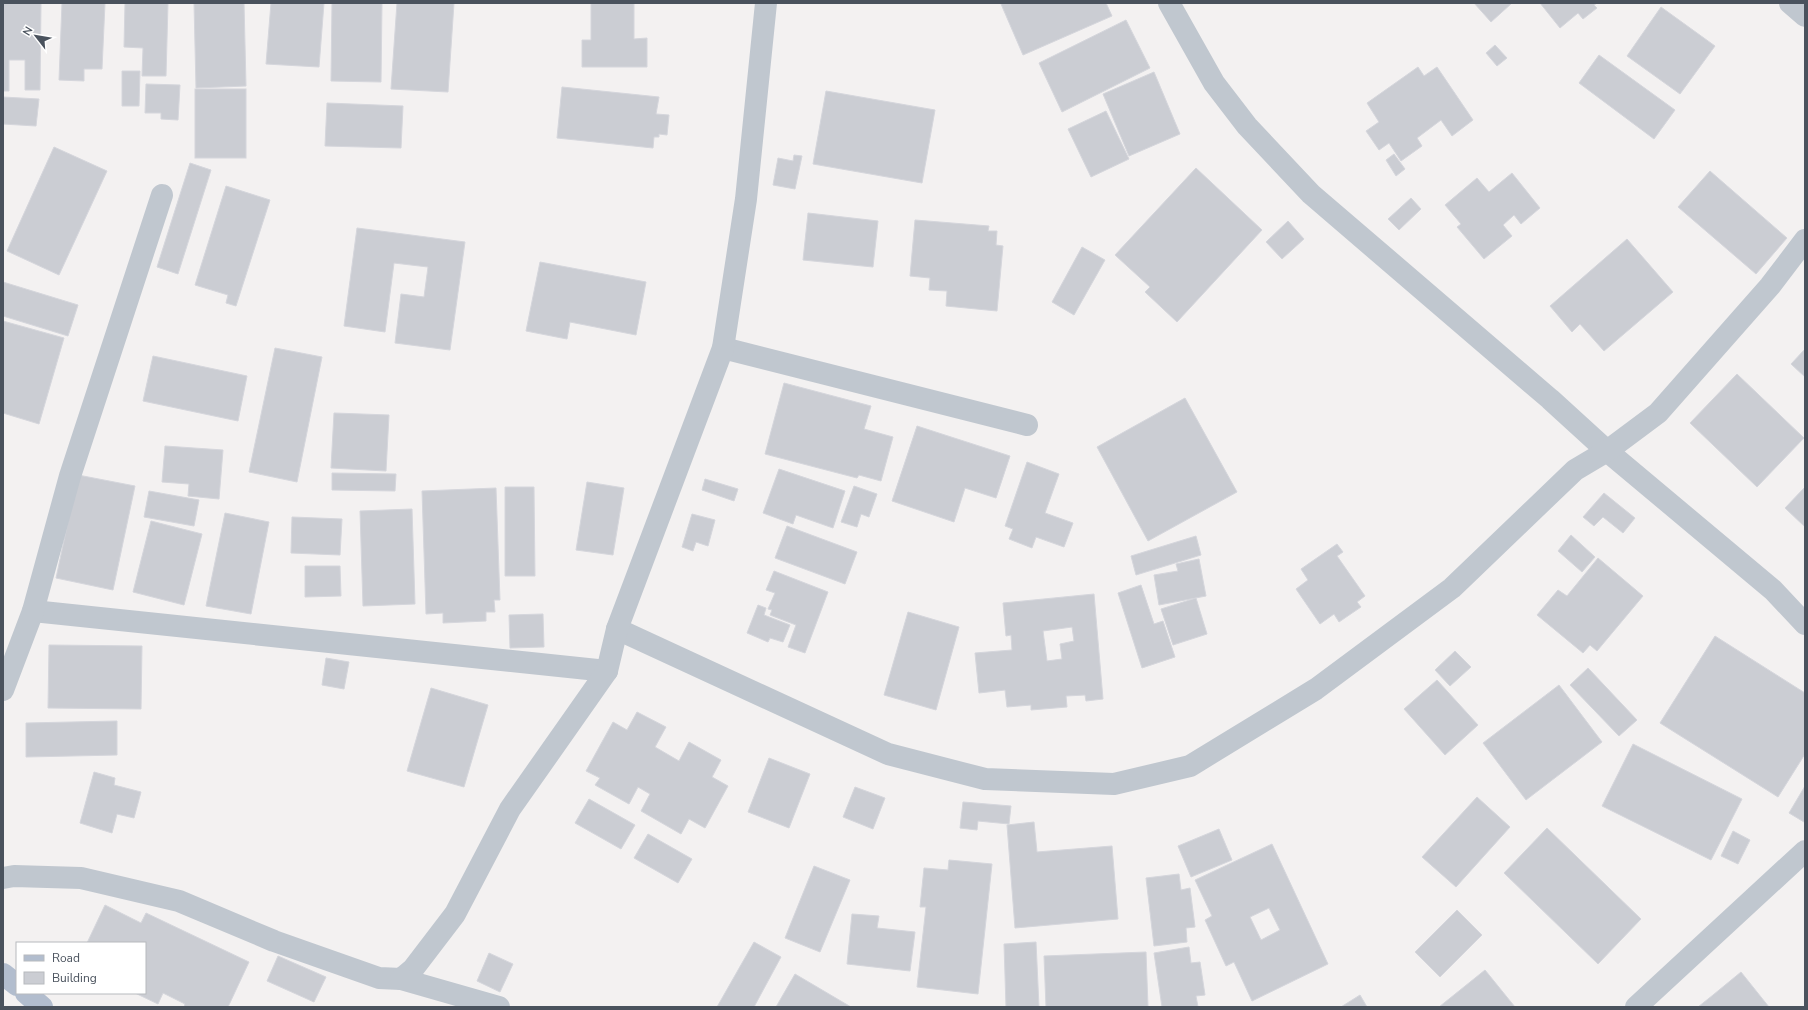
<svg xmlns="http://www.w3.org/2000/svg" width="1808" height="1010" font-family="'Nunito Sans',sans-serif">
<style>
.building{fill:#cbcdd3;stroke:#d5d6dc;fill-rule:evenodd}
.lines{fill:none;stroke-linecap:round;stroke-linejoin:round}
.street{stroke:#c0c7cf;stroke-width:22}
.primary{stroke:#b2bdce;stroke-width:22}
</style>
<rect width="100%" height="100%" fill="#f3f1f1"/>
<g class="building">
<path d="M 3,3 L 41,3 L 40,90 L 25,90 L 25,60 L 9,60 L 9,91 L 3,91 Z"/>
<path d="M 62,3 L 105,3 L 102,69 L 84,69 L 84,81 L 59,80 Z"/>
<path d="M 125,3 L 168,3 L 166,76 L 142,76 L 143,48 L 124,47 Z"/>
<path d="M 194,3 L 244,3 L 246,86 L 196,88 Z"/>
<path d="M 271,3 L 324,3 L 319,67 L 266,64 Z"/>
<path d="M 332,3 L 382,3 L 381,82 L 331,81 Z"/>
<path d="M 397,3 L 454,3 L 448,92 L 391,89 Z"/>
<path d="M 591,3 L 634,3 L 634,39 L 647,38 L 647,67 L 582,67 L 582,40 L 591,40 Z"/>
<path d="M 1004,3 L 1106,3 L 1112,16 L 1023,55 L 1001,4 Z"/>
<path d="M 1474,3 L 1512,3 L 1491,22 Z"/>
<path d="M 1540,3 L 1597,3 L 1594,5 L 1597,8 L 1583,19 L 1578,13 L 1560,28 Z"/>
<path d="M 1661,7 L 1715,46 L 1680,94 L 1627,56 Z"/>
<path d="M 1126,20 L 1150,68 L 1062,112 L 1039,63 Z"/>
<path d="M 1495,45 L 1507,58 L 1497,66 L 1486,53 Z"/>
<path d="M 1599,55 L 1675,110 L 1654,139 L 1579,83 Z"/>
<path d="M 1418,67 L 1424,76 L 1437,67 L 1473,120 L 1452,136 L 1441,120 L 1417,138 L 1422,146 L 1401,161 L 1389,143 L 1379,150 L 1366,131 L 1379,122 L 1367,103 Z"/>
<path d="M 122,71 L 140,71 L 139,106 L 122,106 Z"/>
<path d="M 1154,72 L 1180,134 L 1129,156 L 1103,94 Z"/>
<path d="M 146,84 L 180,85 L 178,120 L 161,119 L 161,113 L 145,113 Z"/>
<path d="M 562,87 L 659,97 L 656,114 L 669,115 L 667,135 L 659,134 L 659,137 L 654,137 L 653,148 L 557,138 Z"/>
<rect x="195" y="89" width="51" height="69"/>
<path d="M 826,91 L 935,110 L 922,183 L 813,164 Z"/>
<path d="M 3,97 L 39,99 L 36,126 L 3,124 Z"/>
<path d="M 327,103 L 403,106 L 401,148 L 325,146 Z"/>
<path d="M 1106,111 L 1129,159 L 1091,177 L 1068,129 Z"/>
<path d="M 54,147 L 107,171 L 59,275 L 7,251 Z"/>
<path d="M 1394,154 L 1405,169 L 1396,176 L 1386,160 Z"/>
<path d="M 794,155 L 802,156 L 795,189 L 773,185 L 778,158 L 793,161 Z"/>
<path d="M 190,163 L 211,170 L 178,274 L 157,267 Z"/>
<path d="M 1196,168 L 1262,230 L 1177,322 L 1145,292 L 1150,287 L 1115,255 Z"/>
<path d="M 1710,171 L 1787,238 L 1756,274 L 1678,207 Z"/>
<path d="M 1512,173 L 1540,208 L 1521,224 L 1514,215 L 1503,225 L 1512,236 L 1484,259 L 1457,227 L 1461,224 L 1445,205 L 1477,178 L 1489,192 Z"/>
<path d="M 226,186 L 270,200 L 236,306 L 226,303 L 228,295 L 195,285 Z"/>
<path d="M 1411,198 L 1421,209 L 1399,230 L 1388,219 Z"/>
<path d="M 808,213 L 878,221 L 873,267 L 803,260 Z"/>
<path d="M 915,220 L 989,226 L 988,231 L 997,231 L 996,245 L 1003,246 L 997,311 L 946,306 L 947,291 L 929,290 L 930,278 L 910,276 Z"/>
<path d="M 1288,221 L 1304,239 L 1282,259 L 1266,242 Z"/>
<path d="M 357,228 L 465,242 L 450,350 L 395,343 L 401,294 L 424,297 L 428,267 L 394,263 L 385,332 L 344,326 Z"/>
<path d="M 1627,239 L 1673,292 L 1604,351 L 1580,324 L 1572,332 L 1550,306 Z"/>
<path d="M 1082,247 L 1105,260 L 1074,315 L 1052,302 Z"/>
<path d="M 540,262 L 646,282 L 636,335 L 570,322 L 567,339 L 526,331 Z"/>
<path d="M 3,282 L 78,305 L 68,336 L 3,316 Z"/>
<path d="M 3,321 L 64,338 L 39,424 L 3,413 Z"/>
<path d="M 275,348 L 322,357 L 297,482 L 249,472 Z"/>
<path d="M 1805,349 L 1805,377 L 1791,364 Z"/>
<path d="M 153,356 L 247,376 L 238,421 L 143,401 Z"/>
<path d="M 1737,374 L 1804,438 L 1757,487 L 1690,423 Z"/>
<path d="M 784,383 L 871,406 L 864,429 L 893,437 L 881,481 L 859,475 L 857,478 L 765,454 Z"/>
<path d="M 1185,398 L 1237,492 L 1148,541 L 1097,447 Z"/>
<path d="M 334,413 L 389,415 L 386,471 L 331,468 Z"/>
<path d="M 917,426 L 1010,456 L 996,498 L 965,488 L 954,522 L 892,501 Z"/>
<path d="M 165,446 L 223,450 L 219,499 L 188,496 L 189,484 L 162,482 Z"/>
<path d="M 1027,462 L 1059,474 L 1045,513 L 1073,523 L 1064,547 L 1036,537 L 1032,548 L 1009,539 L 1013,529 L 1005,526 Z"/>
<path d="M 779,469 L 845,491 L 833,528 L 796,515 L 793,524 L 763,513 Z"/>
<path d="M 332,473 L 396,474 L 395,491 L 332,490 Z"/>
<path d="M 78,475 L 135,486 L 113,590 L 56,578 Z"/>
<path d="M 705,479 L 738,489 L 734,501 L 702,490 Z"/>
<path d="M 587,482 L 624,488 L 613,555 L 576,550 Z"/>
<path d="M 854,486 L 877,494 L 869,517 L 861,514 L 857,527 L 841,522 Z"/>
<path d="M 505,487 L 534,487 L 535,576 L 505,576 Z"/>
<path d="M 1805,487 L 1805,527 L 1785,508 Z"/>
<path d="M 496,488 L 500,600 L 494,600 L 495,612 L 486,612 L 486,621 L 443,623 L 443,613 L 426,614 L 422,491 Z"/>
<path d="M 149,491 L 199,500 L 194,526 L 144,517 Z"/>
<path d="M 1604,493 L 1635,518 L 1623,533 L 1603,517 L 1594,526 L 1583,517 Z"/>
<path d="M 412,509 L 415,604 L 363,606 L 360,511 Z"/>
<path d="M 225,513 L 269,522 L 251,614 L 206,606 Z"/>
<path d="M 692,514 L 715,520 L 708,546 L 696,542 L 693,551 L 682,547 Z"/>
<path d="M 292,517 L 342,519 L 340,555 L 291,553 Z"/>
<path d="M 151,521 L 202,534 L 184,605 L 133,592 Z"/>
<path d="M 787,526 L 857,552 L 845,584 L 775,558 Z"/>
<path d="M 1571,535 L 1595,557 L 1582,572 L 1558,551 Z"/>
<path d="M 1196,536 L 1201,555 L 1136,575 L 1131,556 Z"/>
<path d="M 1337,544 L 1343,552 L 1337,556 L 1365,596 L 1357,602 L 1361,607 L 1339,622 L 1334,614 L 1320,624 L 1296,589 L 1308,580 L 1301,569 Z"/>
<path d="M 1598,558 L 1643,596 L 1597,651 L 1590,645 L 1583,653 L 1537,615 L 1558,590 L 1567,596 Z"/>
<path d="M 1199,559 L 1206,596 L 1159,605 L 1154,575 L 1178,571 L 1176,564 Z"/>
<path d="M 305,566 L 340,566 L 341,596 L 305,597 Z"/>
<path d="M 774,571 L 828,592 L 805,653 L 788,647 L 796,625 L 770,615 L 772,610 L 768,609 L 775,593 L 766,590 Z"/>
<path d="M 1141,585 L 1154,624 L 1163,621 L 1175,657 L 1142,668 L 1118,593 Z"/>
<path d="M 1094,594 L 1103,699 L 1086,701 L 1085,695 L 1066,696 L 1067,707 L 1031,710 L 1031,705 L 1007,707 L 1005,690 L 979,693 L 975,653 L 1012,650 L 1011,635 L 1006,636 L 1003,603 ZM 1072,627 L 1074,641 L 1060,644 L 1062,659 L 1047,661 L 1043,631 Z"/>
<path d="M 1196,598 L 1207,634 L 1173,645 L 1161,609 Z"/>
<path d="M 758,605 L 766,608 L 764,615 L 790,625 L 783,642 L 770,638 L 768,642 L 747,633 Z"/>
<path d="M 908,612 L 959,627 L 936,710 L 884,695 Z"/>
<path d="M 543,614 L 544,647 L 510,648 L 509,615 Z"/>
<path d="M 1715,636 L 1805,693 L 1805,754 L 1778,797 L 1660,723 Z"/>
<path d="M 49,645 L 142,646 L 141,709 L 48,708 Z"/>
<path d="M 1455,651 L 1471,667 L 1450,686 L 1435,670 Z"/>
<path d="M 326,658 L 349,662 L 344,689 L 322,685 Z"/>
<path d="M 1588,668 L 1637,720 L 1619,736 L 1570,685 Z"/>
<path d="M 1437,680 L 1478,725 L 1445,755 L 1404,709 Z"/>
<path d="M 1559,685 L 1602,742 L 1526,800 L 1483,743 Z"/>
<path d="M 431,688 L 488,705 L 464,787 L 407,771 Z"/>
<path d="M 637,712 L 666,727 L 655,747 L 679,761 L 689,742 L 721,760 L 712,777 L 728,786 L 705,828 L 689,819 L 681,834 L 641,811 L 650,794 L 638,787 L 629,804 L 595,785 L 600,778 L 586,771 L 613,722 L 627,730 Z"/>
<path d="M 117,721 L 117,755 L 26,757 L 26,723 Z"/>
<path d="M 1633,744 L 1742,799 L 1711,860 L 1602,806 Z"/>
<path d="M 769,758 L 810,774 L 789,828 L 748,812 Z"/>
<path d="M 94,772 L 115,778 L 114,785 L 141,792 L 134,818 L 117,814 L 112,833 L 80,823 Z"/>
<path d="M 1805,786 L 1805,821 L 1804,822 L 1789,813 Z"/>
<path d="M 855,787 L 885,798 L 873,829 L 843,817 Z"/>
<path d="M 1477,797 L 1510,827 L 1456,887 L 1422,857 Z"/>
<path d="M 589,799 L 635,825 L 621,849 L 575,823 Z"/>
<path d="M 963,802 L 1011,806 L 1009,824 L 978,821 L 977,830 L 960,828 Z"/>
<path d="M 1034,822 L 1037,852 L 1112,846 L 1118,919 L 1015,928 L 1007,825 Z"/>
<path d="M 1547,828 L 1641,919 L 1598,964 L 1504,873 Z"/>
<path d="M 1219,829 L 1232,860 L 1191,877 L 1178,846 Z"/>
<path d="M 1733,831 L 1750,840 L 1738,864 L 1721,856 Z"/>
<path d="M 648,834 L 692,859 L 678,883 L 634,858 Z"/>
<path d="M 1272,844 L 1328,964 L 1252,1001 L 1234,962 L 1226,966 L 1205,920 L 1212,916 L 1195,880 ZM 1269,908 L 1280,930 L 1261,940 L 1250,917 Z"/>
<path d="M 949,860 L 992,864 L 978,994 L 917,987 L 926,907 L 920,907 L 924,868 L 948,870 Z"/>
<path d="M 814,866 L 850,880 L 820,952 L 785,938 Z"/>
<path d="M 1179,874 L 1181,890 L 1190,888 L 1195,927 L 1186,928 L 1187,942 L 1154,946 L 1146,878 Z"/>
<path d="M 105,905 L 141,923 L 146,913 L 249,962 L 228,1007 L 184,1007 L 185,1004 L 163,993 L 158,1004 L 135,993 L 145,993 L 145,943 L 87,943 Z"/>
<path d="M 1457,910 L 1482,935 L 1440,977 L 1415,952 Z"/>
<path d="M 852,914 L 879,916 L 877,928 L 915,932 L 910,971 L 847,964 Z"/>
<path d="M 754,942 L 781,957 L 754,1007 L 717,1007 Z"/>
<path d="M 1036,942 L 1039,1007 L 1006,1007 L 1004,944 Z"/>
<path d="M 1189,947 L 1191,963 L 1200,962 L 1205,995 L 1196,996 L 1198,1007 L 1162,1007 L 1154,953 Z"/>
<path d="M 1146,952 L 1148,1007 L 1046,1007 L 1044,956 Z"/>
<path d="M 489,953 L 513,964 L 500,992 L 477,981 Z"/>
<path d="M 278,956 L 326,977 L 314,1002 L 267,981 Z"/>
<path d="M 1485,970 L 1515,1007 L 1439,1007 Z"/>
<path d="M 1741,972 L 1769,1007 L 1698,1007 L 1713,995 Z"/>
<path d="M 795,974 L 851,1007 L 776,1007 Z"/>
<path d="M 1360,995 L 1367,1007 L 1341,1007 Z"/>
</g>
<g class="lines">
<g class="street">
<path d="M 1169,3 L 1214,83 L 1247,126 L 1311,194 L 1550,399 L 1607,451 L 1773,590 L 1805,624"/>
<path d="M 1790,3 L 1805,16"/>
<path d="M 723,348 L 1027,425"/>
<path d="M 33,611 L 607,671"/>
<path d="M 617,629 L 888,754 L 985,779 L 1114,784 L 1190,766 L 1316,689 L 1452,588 L 1575,470 L 1607,451 L 1658,413 L 1770,286 L 1805,240"/>
<path d="M 3,690 L 33,611 L 70,476 L 162,195"/>
<path d="M 3,878 L 14,876 L 81,878 L 179,901 L 274,941 L 379,978 L 401,979 L 413,969 L 455,914 L 510,809 L 607,671 L 617,629 L 723,348 L 746,199 L 766,3"/>
<path d="M 401,979 L 499,1007"/>
<path d="M 1636,1007 L 1805,851"/>
</g>
<g class="primary">
<path d="M 3,974 L 17,985"/>
<path d="M 26,993 L 42,1007"/>
</g>
</g>
<rect width="1808" height="1010" fill="none" stroke="#4a525d" stroke-width="8"/>
<rect x="16" y="942" width="130" height="52" fill="#ffffff" stroke="#b7babe"/>
<rect x="24" y="955" width="20" height="6" fill="#b2bdce" stroke="#b7babe"/>
<text x="52" y="962" font-size="12" fill="#4a525d">Road</text>
<rect x="24" y="972" width="20" height="12" fill="#cbcdd3" stroke="#b7babe"/>
<text x="52" y="982" font-size="12" fill="#4a525d">Building</text>
<g transform="translate(36 36) rotate(301)" stroke="#ffffff" stroke-width="3" paint-order="stroke">
<path d="M0-3L7 15L0 10L-7 15Z" fill="#4a525d"/>
<text y="-6" font-size="11" font-weight="bold" text-anchor="middle" fill="#4a525d">N</text>
</g>
</svg>
